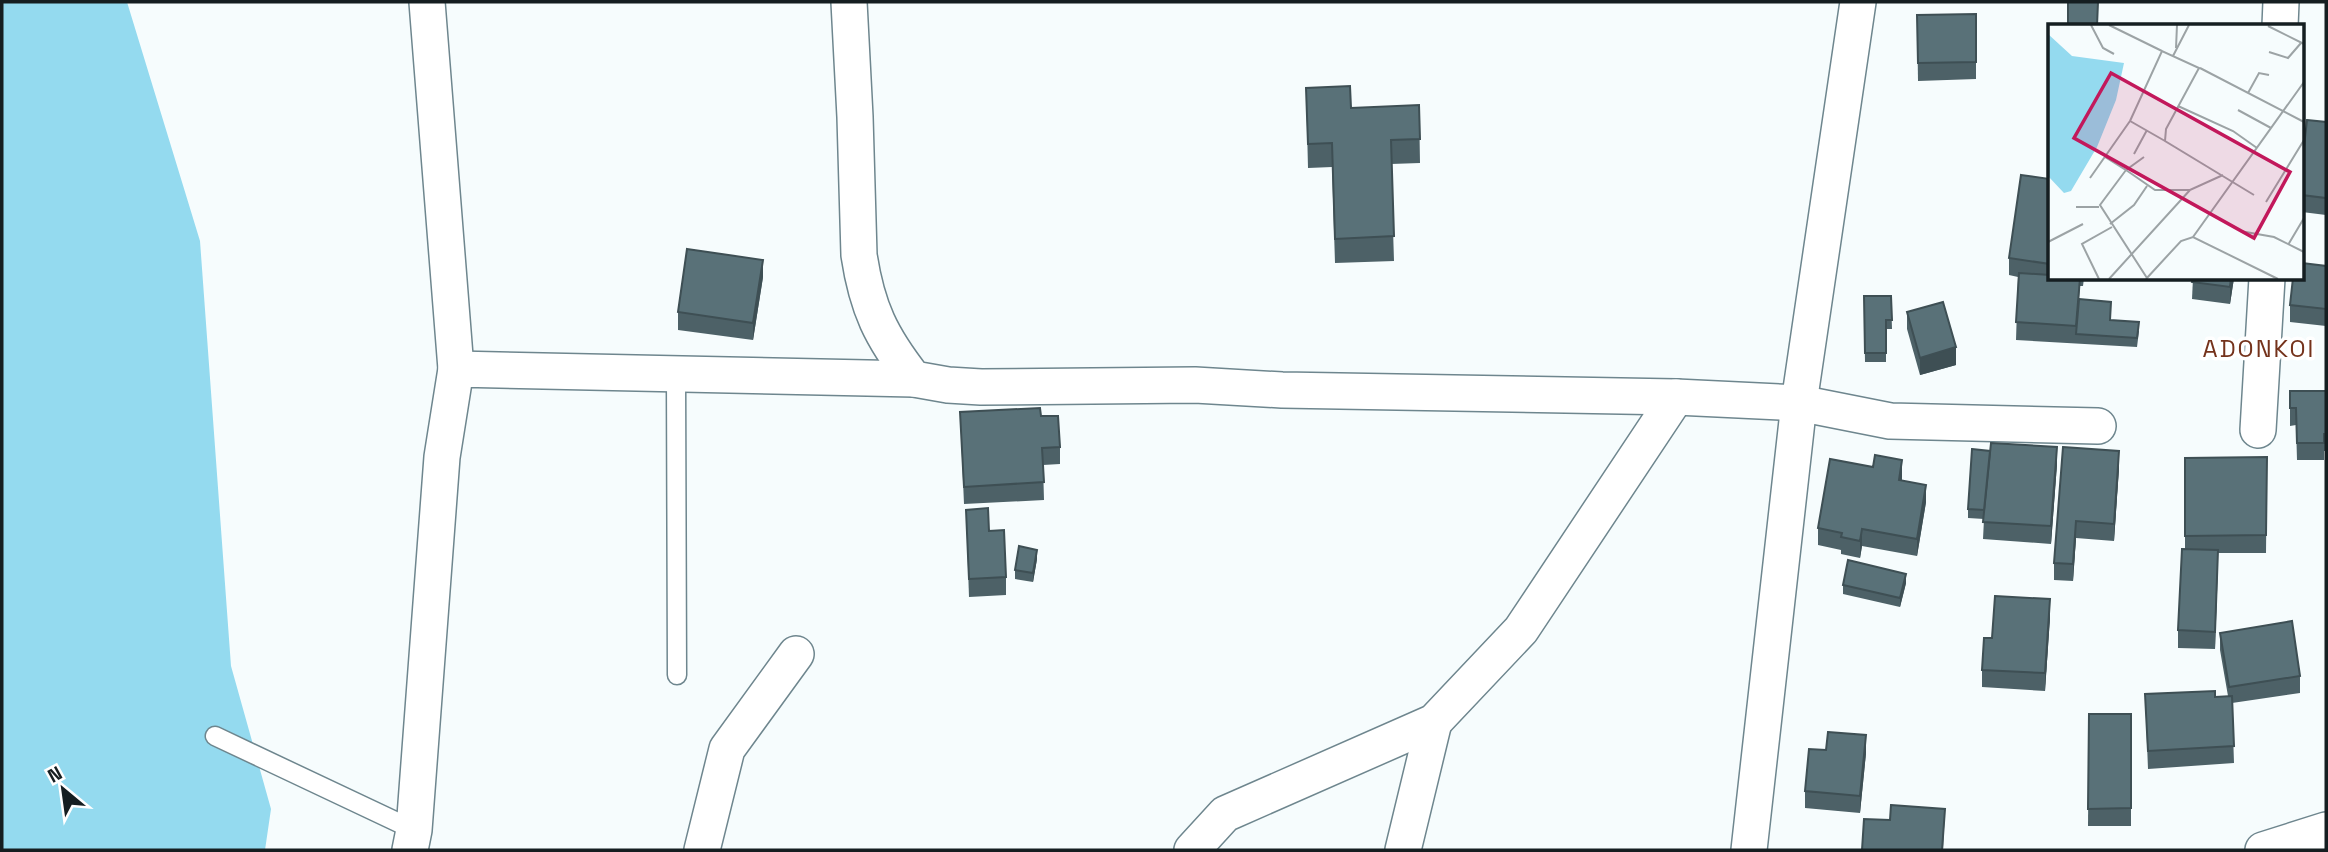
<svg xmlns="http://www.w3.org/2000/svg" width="2328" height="852" font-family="'Space Grotesk',sans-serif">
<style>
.green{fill:#94daef}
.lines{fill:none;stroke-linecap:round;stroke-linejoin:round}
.service-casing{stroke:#6e868e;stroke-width:21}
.minor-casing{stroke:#6e868e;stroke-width:38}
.service{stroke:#fff;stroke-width:18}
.minor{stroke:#fff;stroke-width:35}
.wall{fill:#4d6167}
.shaded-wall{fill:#3e4f54}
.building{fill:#597178;stroke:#3e4f54;stroke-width:2}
.labels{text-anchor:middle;stroke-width:7;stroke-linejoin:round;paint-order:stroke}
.quarter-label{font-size:24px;letter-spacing:2px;fill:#74321b;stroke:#fff}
.inset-road{fill:none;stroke:#9ca3a5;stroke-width:2}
.view{fill:#c2185b;fill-opacity:0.15;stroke:#c2185b;stroke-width:3.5}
.inset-edge{fill:none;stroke:#151e21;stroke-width:3.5}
</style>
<rect width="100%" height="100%" fill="#f6fcfd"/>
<path class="green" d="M 2,2 L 127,2 L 200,241 L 231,666 L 271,809 L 265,850 L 2,850 Z"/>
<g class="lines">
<g class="service-casing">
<g id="service">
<path d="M 676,374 L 677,675"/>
<path d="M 215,736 L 414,830"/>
</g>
</g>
<g class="minor-casing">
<g id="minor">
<path d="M 427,2 L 456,369"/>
<path d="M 849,2 L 855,117 L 859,255 C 867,308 881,337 914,379 L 948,385 L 981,387 L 1195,385 L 1282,390 L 1676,397 L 1799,403 L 1890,421 L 2098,426"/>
<path d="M 2280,26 L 2281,2"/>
<path d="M 2258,430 L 2267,278"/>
<path d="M 410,850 L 414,830 L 442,457 L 456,369 L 914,379"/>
<path d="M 702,850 L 727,749 L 796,654"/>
<path d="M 1192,850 L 1225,814 L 1434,722 L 1521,630 L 1676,397"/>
<path d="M 1403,850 L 1434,722"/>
<path d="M 1749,850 L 1799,403 L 1858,2"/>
<path d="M 2263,850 L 2326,830"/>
</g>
</g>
<use href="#service" class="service"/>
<use href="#minor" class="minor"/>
</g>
<g class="wall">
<path d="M 1976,14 L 1976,79 L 1918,81 L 1917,15 Z"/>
<path d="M 1306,88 L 1351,108 L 1419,105 L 1420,163 L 1391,164 L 1394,261 L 1335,263 L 1332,167 L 1308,168 Z"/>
<path d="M 2326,122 L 2326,215 L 2302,212 L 2302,164 Z"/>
<path d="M 2050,179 L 2050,278 L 2084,278 L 2083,286 L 2080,286 L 2079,299 L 2111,320 L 2139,331 L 2137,347 L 2016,340 L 2018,277 L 2009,275 L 2009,258 Z"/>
<path d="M 2326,266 L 2326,326 L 2290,322 L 2290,305 Z"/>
<path d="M 763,277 L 753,340 L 678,330 L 678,312 Z"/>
<path d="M 2193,278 L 2234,278 L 2230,304 L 2192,299 Z"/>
<path d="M 1864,296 L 1891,296 L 1892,329 L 1886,329 L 1886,362 L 1865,362 Z"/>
<path d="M 1907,312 L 1956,365 L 1920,375 L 1907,329 Z"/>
<path d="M 2290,391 L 2326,391 L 2326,451 L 2324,451 L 2324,460 L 2297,460 L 2296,425 L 2290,426 Z"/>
<path d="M 960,412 L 1041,416 L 1060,447 L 1060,464 L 1043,465 L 1044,500 L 964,504 Z"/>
<path d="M 2063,447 L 2119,468 L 2114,541 L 2076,538 L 2073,581 L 2054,580 L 2054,563 Z"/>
<path d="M 2267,457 L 2266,553 L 2218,553 L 2215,649 L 2178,648 L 2178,630 L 2185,549 L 2185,458 Z"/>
<path d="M 2057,464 L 2051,544 L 1983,539 L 1984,519 L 1968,518 L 1968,509 Z"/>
<path d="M 1902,477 L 1902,481 L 1926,502 L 1917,556 L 1862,546 L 1860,558 L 1841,554 L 1841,550 L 1818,545 L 1818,528 Z"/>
<path d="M 966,510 L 989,531 L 1006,577 L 1006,595 L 969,597 Z"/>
<path d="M 1037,559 L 1033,582 L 1015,579 L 1015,570 Z"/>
<path d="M 1906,583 L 1900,607 L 1843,594 L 1843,585 Z"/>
<path d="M 2050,617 L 2045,691 L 1982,687 L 1982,670 L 1992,638 Z"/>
<path d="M 2220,633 L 2300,676 L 2300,693 L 2232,703 L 2234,763 L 2148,769 L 2145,694 L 2215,697 L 2228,696 L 2220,650 Z"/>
<path d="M 2089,714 L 2131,714 L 2131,826 L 2088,826 Z"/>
<path d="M 1866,753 L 1860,813 L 1805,808 L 1805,791 Z"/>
</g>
<g class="shaded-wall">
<path d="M 763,260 L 763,277 L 753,340 L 753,323 Z"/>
<path d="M 2231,278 L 2234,278 L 2230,304 L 2230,287 Z"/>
<path d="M 1956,347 L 1956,365 L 1920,375 L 1920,358 Z"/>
<path d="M 2057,447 L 2057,464 L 2051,544 L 2051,526 Z"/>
<path d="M 2119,451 L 2119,468 L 2114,541 L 2114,524 Z"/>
<path d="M 1902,460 L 1902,477 L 1899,497 L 1899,480 Z"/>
<path d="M 1926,485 L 1926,502 L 1917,556 L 1917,539 Z"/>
<path d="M 2076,521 L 2076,538 L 2073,581 L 2073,564 Z"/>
<path d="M 1862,529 L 1862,546 L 1860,558 L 1860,541 Z"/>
<path d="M 1037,550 L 1037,559 L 1033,582 L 1033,573 Z"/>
<path d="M 2218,550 L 2218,567 L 2215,649 L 2215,632 Z"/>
<path d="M 1906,574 L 1906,583 L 1900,607 L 1900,598 Z"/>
<path d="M 2050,599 L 2050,617 L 2045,691 L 2045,673 Z"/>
<path d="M 1866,735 L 1866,753 L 1860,813 L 1860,796 Z"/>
<path d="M 1945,809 L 1943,850 L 1942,850 Z"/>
</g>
<g class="building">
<path d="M 2068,2 L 2098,2 L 2097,26 L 2068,26 Z"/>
<path d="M 1976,14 L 1976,62 L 1918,63 L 1917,15 Z"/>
<path d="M 1350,86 L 1351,108 L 1419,105 L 1420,139 L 1391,140 L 1394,236 L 1335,239 L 1332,143 L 1308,144 L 1306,88 Z"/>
<path d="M 2307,120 L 2326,122 L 2326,198 L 2302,195 L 2302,164 Z"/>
<path d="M 2021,175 L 2050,179 L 2050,264 L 2009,258 Z"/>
<path d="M 687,249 L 763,260 L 753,323 L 678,312 Z"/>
<path d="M 2302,263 L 2326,266 L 2326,309 L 2290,305 L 2293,278 L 2302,278 Z"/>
<path d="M 2019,273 L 2050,275 L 2050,278 L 2080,278 L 2076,326 L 2016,322 Z"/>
<path d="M 2193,278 L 2231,278 L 2230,287 L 2192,282 Z"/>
<path d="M 1864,296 L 1891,296 L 1892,320 L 1886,320 L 1886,353 L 1865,353 Z"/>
<path d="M 2079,299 L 2111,302 L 2110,320 L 2139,322 L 2137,338 L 2076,334 Z"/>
<path d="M 1943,302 L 1956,347 L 1920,358 L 1907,312 Z"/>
<path d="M 2290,391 L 2326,391 L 2326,434 L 2324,434 L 2324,443 L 2297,443 L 2296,408 L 2290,408 Z"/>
<path d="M 1040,408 L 1041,416 L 1058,416 L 1060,447 L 1042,448 L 1044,482 L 964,487 L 960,412 Z"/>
<path d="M 1991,443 L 2057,447 L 2051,526 L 1983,522 Z"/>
<path d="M 2063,447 L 2119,451 L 2114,524 L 2076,521 L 2073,564 L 2054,563 Z"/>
<path d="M 1972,449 L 1990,451 L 1984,510 L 1968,509 Z"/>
<path d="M 1875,455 L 1902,460 L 1899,480 L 1926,485 L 1917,539 L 1862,529 L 1860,541 L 1841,537 L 1842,533 L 1818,528 L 1830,459 L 1873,467 Z"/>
<path d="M 2267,457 L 2266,535 L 2185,536 L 2185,458 Z"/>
<path d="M 988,508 L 989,531 L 1004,530 L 1006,577 L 969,579 L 966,510 Z"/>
<path d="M 1019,546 L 1037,550 L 1033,573 L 1015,570 Z"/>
<path d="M 2182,549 L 2218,550 L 2215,632 L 2178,630 Z"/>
<path d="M 1848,560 L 1906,574 L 1900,598 L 1843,585 Z"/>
<path d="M 1995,596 L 2050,599 L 2045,673 L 1982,670 L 1984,638 L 1992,638 Z"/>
<path d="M 2292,621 L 2300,676 L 2229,687 L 2220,633 Z"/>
<path d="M 2215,691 L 2215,697 L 2232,696 L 2234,746 L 2148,751 L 2145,694 Z"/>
<path d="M 2089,714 L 2131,714 L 2131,808 L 2088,809 Z"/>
<path d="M 1828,732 L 1866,735 L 1860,796 L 1805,791 L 1809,749 L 1826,750 Z"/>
<path d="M 1891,805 L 1945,809 L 1942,850 L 1862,850 L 1864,819 L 1890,820 Z"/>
</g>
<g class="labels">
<g class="quarter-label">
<text x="2259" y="357">ADONKOI</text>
</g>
</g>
<g transform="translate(2048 24)">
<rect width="256" height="256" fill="#f6fcfd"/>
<path d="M 0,10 L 24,32 L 76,39 L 68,76 L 49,123 L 23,167 L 16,169 L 0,152 Z" fill="#94daef"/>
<path class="inset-road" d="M 43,1 L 55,24 L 66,30M 61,1 L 114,27M 220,2 L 256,20M 128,24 L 129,1M 221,28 L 240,34 L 253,19M 125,32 L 141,1M 152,44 L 256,98M 200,69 L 211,49 L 221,51M 130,82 L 185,107 L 209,124M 190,86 L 223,104M 82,97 L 114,27 L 151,44 L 118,105 L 117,117 L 206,171M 86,130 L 99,106M 57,133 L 78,146 L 96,133M 42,154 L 82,97 L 117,117M 218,178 L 256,116M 28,183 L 51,183M 62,200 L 86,181 L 99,162M 192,207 L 226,213 L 256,228M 145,213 L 256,58M 0,218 L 35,200M 240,221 L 256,194M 99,254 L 52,181 L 78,146 L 107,166 L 142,166 L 175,151M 51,255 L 34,220 L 64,203M 61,255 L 142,166M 98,255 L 133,217 L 145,213 L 230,255"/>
<path class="view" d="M 63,49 L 242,148 L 206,214 L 26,114 Z"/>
<rect width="256" height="256" class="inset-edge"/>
</g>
<rect width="2328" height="852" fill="none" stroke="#151e21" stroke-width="7"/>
<g transform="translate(63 789) rotate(331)" stroke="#ffffff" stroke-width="5" paint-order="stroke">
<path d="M0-5L12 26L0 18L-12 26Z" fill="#151e21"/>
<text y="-10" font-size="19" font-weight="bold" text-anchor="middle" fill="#151e21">N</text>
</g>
</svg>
